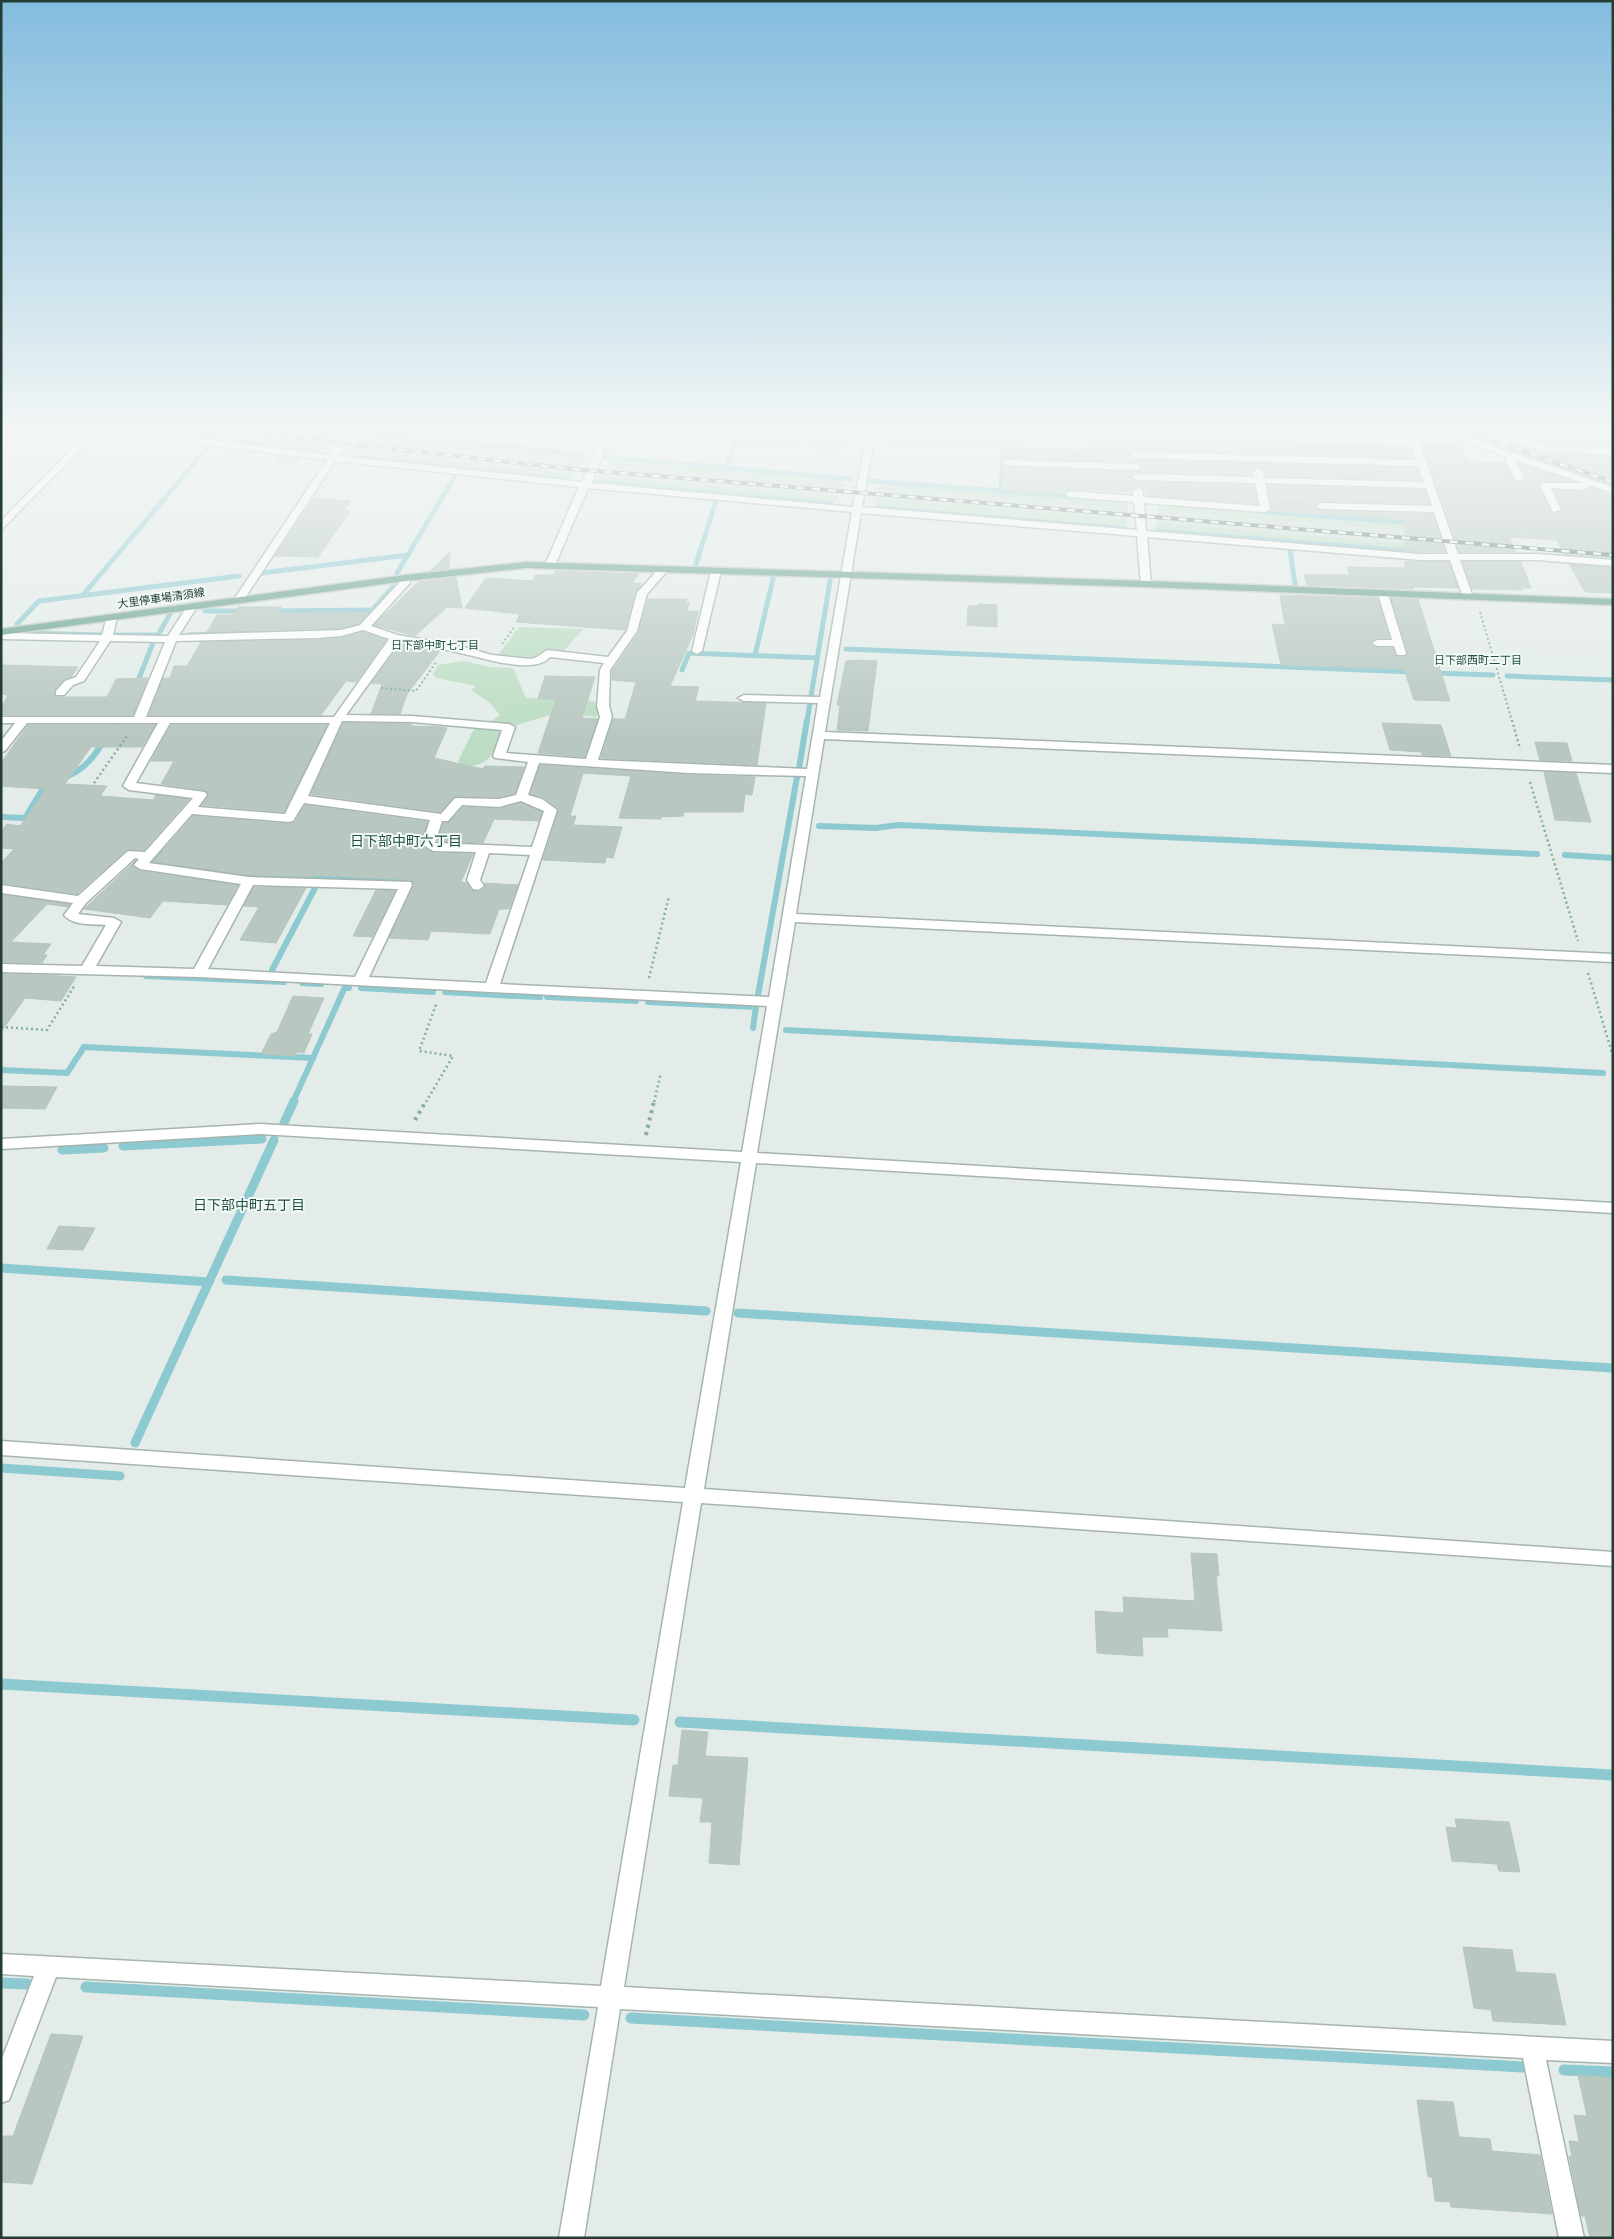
<svg xmlns="http://www.w3.org/2000/svg" width="1614" height="2239" font-family="'Public Sans','Noto Sans JP',sans-serif">
<style>
.built{fill:#d1dcd6}
.green{fill:#bcddc3}
.lines{fill:none;stroke-linecap:round;stroke-linejoin:round}
.stream-far3{stroke:#8cc9d0;stroke-width:5}
.stream-far2{stroke:#8cc9d0;stroke-width:6}
.stream-far1{stroke:#8cc9d0;stroke-width:9}
.stream{stroke:#8cc9d0;stroke-width:11}
.building{fill:#b8c7c0;stroke:#b5c6be}
.minor-casing{stroke:#a6b4af;stroke-width:3}
.major-casing{stroke:#c1c9c6;stroke-width:3}
.path-far2{stroke:#84af9f;stroke-width:2;stroke-dasharray:2 2.5;stroke-linecap:butt}
.path-far1{stroke:#84af9f;stroke-width:2.5;stroke-dasharray:2 3;stroke-linecap:butt}
.path{stroke:#84af9f;stroke-width:4;stroke-dasharray:3 4.5;stroke-linecap:butt}
.minor{fill:#fff;fill-rule:evenodd}
.major{fill:#68a18f;fill-rule:evenodd}
.rail-casing{stroke:#5d7970;stroke-width:4}
.rail{stroke:#f3f9f6;stroke-width:2.5;stroke-dasharray:8;stroke-linecap:butt}
.labels{text-anchor:middle;stroke-width:4;stroke-linejoin:round;paint-order:stroke}
.far-street-label{font-size:11px;fill:#233d35;stroke:#f3f9f6}
.far-neighbourhood-label{font-size:11px;fill:#1f4f41;stroke:#f3f9f6}
.neighbourhood-label{font-size:14px;fill:#1f4f41;stroke:#f3f9f6}
</style>
<rect width="100%" height="100%" fill="#e3ece8"/>
<g class="built">
<path d="M 129,428 L 311,428 L 338,431 L 321,446 L 312,451 Z"/>
<path d="M 616,428 L 735,432 L 730,446 L 610,443 Z"/>
<path d="M 742,428 L 863,428 L 861,435 L 806,433 L 802,448 L 736,446 Z"/>
<path d="M 1442,428 L 1476,428 L 1613,475 L 1613,487 Z"/>
<path d="M 879,430 L 1000,434 L 999,449 L 876,446 Z"/>
<path d="M 374,435 L 469,446 L 586,456 L 571,479 L 464,466 L 351,456 L 350,451 L 360,440 Z"/>
<path d="M 611,459 L 723,469 L 722,471 L 730,469 L 840,479 L 845,486 L 833,503 L 595,481 Z"/>
<path d="M 892,483 L 1125,502 L 1128,505 L 1126,528 L 878,507 L 874,499 L 878,489 Z"/>
<path d="M 1158,504 L 1423,524 L 1423,552 L 1290,541 L 1290,539 L 1285,538 L 1280,538 L 1279,540 L 1155,530 Z"/>
</g>
<g class="green">
<path d="M 129,428 L 171,428 L 321,446 L 312,451 Z"/>
<path d="M 374,435 L 469,446 L 586,456 L 582,462 L 359,440 Z"/>
<path d="M 351,450 L 575,474 L 571,479 L 464,466 L 351,456 Z"/>
<path d="M 611,459 L 723,469 L 722,471 L 730,469 L 840,479 L 845,486 L 607,465 Z"/>
<path d="M 600,476 L 839,497 L 833,503 L 595,481 Z"/>
<path d="M 892,483 L 1125,502 L 1127,509 L 1072,504 L 1072,501 L 1054,499 L 1053,503 L 927,491 L 926,493 L 878,489 Z"/>
<path d="M 874,499 L 1127,520 L 1126,528 L 878,507 Z"/>
<path d="M 1158,504 L 1423,524 L 1426,531 L 1157,511 Z"/>
<path d="M 1156,523 L 1428,546 L 1423,552 L 1290,541 L 1290,539 L 1280,538 L 1279,540 L 1155,530 Z"/>
<path d="M 519,627 L 583,629 L 563,652 L 543,651 L 538,658 L 498,655 Z"/>
<path d="M 464,661 L 490,667 L 513,668 L 526,698 L 594,701 L 599,714 L 596,717 L 566,713 L 550,715 L 517,725 L 490,722 L 500,715 L 489,702 L 471,690 L 476,686 L 436,678 L 433,674 L 438,665 Z"/>
<path d="M 475,727 L 499,729 L 501,732 C 488,765 490,763 454,769 L 460,764 L 458,761 Z"/>
</g>
<g class="lines">
<g class="stream-far3">
<path d="M 124,428 L 310,451"/>
<path d="M 361,432 L 583,455"/>
<path d="M 471,447 L 482,428"/>
<path d="M 352,457 L 569,480"/>
<path d="M 604,457 L 851,479"/>
<path d="M 726,471 L 740,428"/>
<path d="M 870,481 L 1079,497"/>
<path d="M 597,482 L 831,504"/>
<path d="M 1001,493 L 1004,428"/>
<path d="M 878,508 L 1125,529"/>
<path d="M 1257,511 L 1413,523"/>
<path d="M 1155,531 L 1420,552"/>
<path d="M 1290,550 L 1295,584"/>
<path d="M 696,564 L 716,501"/>
<path d="M 261,573 L 408,555"/>
<path d="M 397,573 L 455,476"/>
<path d="M 83,595 L 208,447"/>
<path d="M 205,611 L 245,611"/>
<path d="M 272,611 L 373,610"/>
<path d="M 17,624 L 39,601 L 239,576"/>
<path d="M 330,631 L 360,624 L 393,587"/>
<path d="M 23,633 L 103,635"/>
<path d="M 114,635 L 158,635 L 170,614"/>
<path d="M 188,635 L 246,633"/>
<path d="M 846,649 L 1413,672"/>
<path d="M 755,655 L 773,579"/>
<path d="M 682,670 L 689,653 L 817,658"/>
<path d="M 1432,673 L 1493,675"/>
<path d="M 1507,676 L 1613,680"/>
<path d="M 136,686 L 153,643"/>
<path d="M 811,696 L 830,581"/>
<path d="M 807,721 L 810,703"/>
</g>
<g class="stream-far2">
<path d="M 799,768 L 807,720"/>
<path d="M 62,778 C 89,771 101,745 115,723"/>
<path d="M 1,817 L 25,818 L 47,782"/>
<path d="M 819,826 L 876,828 L 898,825 L 1537,854"/>
<path d="M 160,851 L 151,862 L 255,877 L 403,880 L 412,875"/>
<path d="M 1565,855 L 1613,858"/>
<path d="M 272,970 L 315,888"/>
<path d="M 146,976 L 284,982"/>
<path d="M 302,983 L 321,984"/>
<path d="M 361,988 L 433,992"/>
<path d="M 445,992 L 514,996"/>
<path d="M 758,995 L 797,777"/>
<path d="M 518,996 L 540,997"/>
<path d="M 547,997 L 636,1001"/>
<path d="M 648,1002 L 756,1007 L 753,1028"/>
<path d="M 786,1030 L 1603,1073"/>
<path d="M 1,1070 L 67,1073 L 84,1047 L 313,1058"/>
<path d="M 293,1102 L 345,987 L 349,988"/>
</g>
<g class="stream-far1">
<path d="M 284,1123 L 294,1101"/>
<path d="M 123,1146 L 262,1139"/>
<path d="M 62,1150 L 104,1148"/>
<path d="M 1,1268 L 209,1282"/>
<path d="M 226,1280 L 706,1311"/>
<path d="M 738,1313 L 1613,1368"/>
<path d="M 135,1443 L 274,1140"/>
<path d="M 1,1468 L 120,1476"/>
</g>
<g class="stream">
<path d="M 1,1684 L 634,1720"/>
<path d="M 680,1722 L 1613,1775"/>
<path d="M 1,1983 L 27,1984"/>
<path d="M 86,1987 L 584,2015"/>
<path d="M 631,2018 L 1523,2067"/>
<path d="M 1564,2070 L 1613,2072"/>
</g>
</g>
<g class="building">
<path d="M 300,428 L 344,428 L 313,451 L 285,448 Z"/>
<path d="M 811,428 L 848,429 L 845,449 L 807,448 Z"/>
<path d="M 1098,428 L 1329,429 L 1330,435 L 1130,429 L 1128,435 L 1133,438 L 1410,447 L 1413,458 L 1135,450 L 1128,456 L 1135,460 L 1417,468 L 1421,480 L 1266,476 L 1264,470 L 1259,467 L 1252,470 L 1252,475 L 1137,472 L 1130,476 L 1137,482 L 1253,485 L 1258,504 L 1148,496 L 1148,493 L 1139,486 L 1132,489 L 1131,492 L 1070,489 L 1064,492 L 1053,492 L 1053,494 L 1006,490 L 1005,467 L 1136,472 L 1142,469 L 1142,465 L 1136,462 L 1005,459 L 1005,435 L 1025,435 L 1025,448 L 1083,450 L 1083,447 L 1091,448 L 1091,442 L 1099,442 Z"/>
<path d="M 1525,428 L 1599,430 L 1609,446 L 1545,444 L 1516,434 L 1528,435 Z"/>
<path d="M 1421,443 L 1458,444 L 1468,462 L 1505,463 L 1515,483 L 1526,480 L 1519,463 L 1572,481 L 1542,481 L 1539,484 L 1552,514 L 1563,511 L 1554,490 L 1584,492 L 1591,488 L 1613,495 L 1613,558 L 1564,554 L 1557,540 L 1509,537 L 1516,552 L 1459,552 Z"/>
<path d="M 1517,444 L 1544,454 L 1613,456 L 1613,485 L 1522,454 Z"/>
<path d="M 279,456 L 302,459 L 297,462 L 274,462 Z"/>
<path d="M 1267,485 L 1425,490 L 1429,504 L 1321,501 L 1314,507 L 1321,511 L 1433,514 L 1445,552 L 1405,551 L 1405,520 L 1272,511 Z"/>
<path d="M 314,498 L 351,501 L 344,510 L 350,511 L 318,557 L 275,556 Z"/>
<path d="M 450,552 L 449,568 L 430,571 Z"/>
<path d="M 1405,561 L 1449,562 L 1458,588 L 1413,587 L 1414,589 L 1307,585 L 1304,575 L 1350,575 L 1347,567 L 1405,568 Z"/>
<path d="M 1463,562 L 1521,562 L 1531,588 L 1521,588 L 1522,590 L 1472,589 Z"/>
<path d="M 1569,564 L 1613,568 L 1613,593 L 1585,592 Z"/>
<path d="M 556,571 L 639,574 L 632,583 L 642,584 L 632,598 L 634,598 L 625,630 L 516,622 L 520,614 L 465,608 L 486,578 L 533,581 L 535,575 L 554,575 Z"/>
<path d="M 456,577 L 462,608 L 447,607 L 415,636 L 374,625 L 418,582 Z"/>
<path d="M 1280,595 L 1377,598 L 1389,638 L 1376,638 L 1370,644 L 1377,648 L 1393,648 L 1397,657 L 1405,657 L 1408,652 L 1391,598 L 1418,599 L 1450,701 L 1414,700 L 1404,669 L 1281,665 L 1272,624 L 1285,625 Z"/>
<path d="M 648,599 L 687,599 L 686,603 L 689,603 L 687,611 L 698,611 L 693,635 L 670,686 L 699,687 L 695,701 L 766,703 L 757,765 L 601,758 L 613,719 L 625,719 L 636,682 L 612,680 L 612,671 L 639,632 Z"/>
<path d="M 978,604 L 997,605 L 997,627 L 967,625 L 968,606 L 978,606 Z"/>
<path d="M 238,607 L 281,607 L 279,613 L 369,613 L 359,623 L 341,628 L 207,632 L 217,615 L 232,615 Z"/>
<path d="M 363,632 L 386,640 L 356,682 L 346,681 L 321,715 L 149,715 L 163,678 L 170,678 L 174,666 L 187,666 L 201,642 L 319,640 L 341,638 Z"/>
<path d="M 400,644 L 406,645 L 403,647 L 440,651 L 407,694 L 400,714 L 371,714 L 382,684 L 371,683 Z"/>
<path d="M 856,660 L 877,661 L 868,731 L 837,730 L 840,706 L 837,705 L 846,661 Z"/>
<path d="M 1,665 L 78,667 L 71,677 L 64,680 L 55,690 L 54,695 L 57,697 L 107,697 L 116,679 L 148,678 L 133,715 L 1,715 L 1,708 L 8,695 L 1,694 Z"/>
<path d="M 545,676 L 595,677 L 582,718 L 598,719 L 585,757 L 538,753 L 556,699 L 538,699 Z"/>
<path d="M 343,723 L 412,724 L 411,726 L 442,727 L 447,728 L 434,758 L 483,769 L 485,766 L 524,767 L 515,793 L 499,797 L 455,796 L 440,812 L 311,794 Z"/>
<path d="M 1382,723 L 1441,725 L 1451,756 L 1422,755 L 1421,752 L 1390,750 Z"/>
<path d="M 28,725 L 155,725 L 142,747 L 91,747 L 65,784 L 107,786 L 100,796 L 153,800 L 156,795 L 189,799 L 144,850 L 127,850 L 77,894 L 1,883 L 1,863 L 14,849 L 1,848 L 1,831 L 7,824 L 20,826 L 46,789 L 1,786 L 1,763 Z"/>
<path d="M 171,725 L 327,725 L 284,812 L 202,805 L 209,795 L 205,790 L 161,784 L 174,761 L 151,761 Z"/>
<path d="M 1535,742 L 1567,743 L 1572,761 L 1540,760 Z"/>
<path d="M 540,765 L 688,775 L 755,777 L 752,795 L 745,794 L 743,812 L 684,812 L 683,816 L 661,817 L 661,819 L 619,818 L 631,776 L 583,773 L 570,816 L 576,816 L 573,825 L 622,827 L 613,858 L 606,857 L 605,863 L 543,860 L 559,809 L 543,797 L 530,794 Z"/>
<path d="M 1544,772 L 1576,773 L 1591,822 L 1555,820 Z"/>
<path d="M 521,803 L 542,812 L 539,821 L 494,819 L 483,843 L 438,841 L 443,823 L 449,822 L 463,807 L 499,809 Z"/>
<path d="M 305,805 L 428,822 L 421,846 L 433,853 L 473,854 L 461,882 L 467,883 L 471,890 L 479,892 L 485,888 L 485,883 L 518,885 L 509,909 L 499,909 L 490,934 L 431,931 L 428,940 L 389,938 L 414,886 L 412,880 L 313,875 L 312,877 L 249,875 L 153,862 L 193,816 L 289,824 L 295,822 Z"/>
<path d="M 136,860 L 132,865 L 140,871 L 238,885 L 227,905 L 163,901 L 150,918 L 84,909 Z"/>
<path d="M 254,887 L 306,888 L 276,943 L 240,940 L 259,907 L 244,906 Z"/>
<path d="M 376,890 L 395,891 L 372,937 L 353,936 Z"/>
<path d="M 1,895 L 70,904 L 68,907 L 47,904 L 11,942 L 51,944 L 43,955 L 47,955 L 42,963 L 1,962 Z"/>
<path d="M 1,974 L 43,975 L 76,977 L 61,1001 L 25,998 L 1,1032 Z"/>
<path d="M 293,996 L 324,998 L 308,1034 L 312,1034 L 304,1053 L 297,1052 L 295,1056 L 261,1054 L 271,1034 L 277,1032 Z"/>
<path d="M 1,1086 L 57,1087 L 45,1109 L 1,1108 Z"/>
<path d="M 59,1226 L 95,1228 L 83,1250 L 47,1249 Z"/>
<path d="M 1191,1553 L 1217,1554 L 1219,1576 L 1216,1576 L 1222,1631 L 1167,1628 L 1168,1637 L 1142,1637 L 1143,1656 L 1097,1653 L 1095,1611 L 1124,1613 L 1123,1597 L 1195,1601 Z"/>
<path d="M 682,1730 L 708,1732 L 705,1756 L 748,1758 L 739,1865 L 709,1863 L 712,1822 L 700,1822 L 703,1798 L 669,1796 L 673,1765 L 678,1765 Z"/>
<path d="M 1455,1819 L 1509,1822 L 1520,1872 L 1499,1871 L 1497,1864 L 1452,1861 L 1446,1827 L 1457,1828 Z"/>
<path d="M 1463,1947 L 1512,1950 L 1516,1972 L 1555,1974 L 1566,2025 L 1493,2021 L 1491,2010 L 1474,2008 Z"/>
<path d="M 51,2034 L 83,2036 L 32,2184 L 1,2182 L 1,2136 L 13,2136 Z"/>
<path d="M 1578,2075 L 1613,2078 L 1613,2238 L 1590,2238 L 1585,2216 L 1581,2216 L 1569,2156 L 1572,2157 L 1569,2141 L 1579,2142 L 1574,2115 L 1587,2116 Z"/>
<path d="M 1417,2100 L 1453,2102 L 1459,2137 L 1490,2139 L 1492,2151 L 1540,2155 L 1552,2214 L 1451,2207 L 1450,2202 L 1435,2201 L 1432,2177 L 1428,2177 Z"/>
</g>
<g class="lines">
<g class="minor-casing">
<g id="minor">
<path d="M 88,428 L 110,428 L 330,455 L 349,428 L 357,428 L 339,456 L 582,482 L 606,428 L 614,428 L 591,483 L 853,507 L 868,428 L 876,428 L 862,507 L 1137,530 L 1134,502 L 1070,497 L 1065,494 L 1070,491 L 1134,496 L 1133,491 L 1138,488 L 1143,491 L 1143,497 L 1260,506 L 1255,483 L 1137,480 L 1132,477 L 1137,474 L 1254,477 L 1253,472 L 1258,469 L 1263,472 L 1264,478 L 1424,482 L 1418,466 L 1135,458 L 1130,455 L 1135,452 L 1416,460 L 1411,445 L 1133,436 L 1130,435 L 1130,431 L 1409,439 L 1406,428 L 1414,428 L 1458,554 L 1538,554 L 1613,560 L 1613,566 L 1538,560 L 1460,560 L 1473,597 L 1468,600 L 1463,597 L 1450,560 L 1420,560 L 1147,537 L 1151,584 L 1146,587 L 1141,584 L 1137,536 L 861,513 L 825,732 L 1613,765 L 1613,773 L 824,739 L 796,914 L 1613,954 L 1613,962 L 795,922 L 757,1153 L 1613,1203 L 1613,1213 L 756,1163 L 704,1489 L 1613,1552 L 1613,1566 L 701,1503 L 624,1987 L 1613,2041 L 1613,2063 L 1546,2060 L 1584,2238 L 1559,2238 L 1523,2058 L 620,2009 L 584,2238 L 559,2238 L 598,2007 L 56,1977 L 9,2100 L 1,2103 L 1,2061 L 34,1976 L 1,1974 L 1,1954 L 601,1986 L 683,1502 L 1,1455 L 1,1441 L 685,1488 L 741,1162 L 260,1134 L 1,1149 L 1,1139 L 260,1124 L 742,1152 L 767,1006 L 199,977 L 1,972 L 1,964 L 82,966 L 106,925 C 93,924 73,926 64,915 L 73,903 L 1,893 L 1,885 L 78,896 L 128,851 L 145,852 L 193,798 L 129,790 L 123,786 L 158,723 L 27,723 L 5,751 L 1,752 L 1,741 L 15,723 L 1,723 L 1,717 L 134,717 L 165,642 L 110,641 L 84,681 L 73,685 L 64,695 L 56,695 L 56,691 L 65,681 L 76,677 L 100,641 L 1,639 L 1,633 L 102,635 L 107,617 L 112,614 L 117,617 L 113,635 L 168,636 L 188,605 L 192,604 L 197,607 L 179,635 L 341,630 L 360,625 L 399,583 L 402,576 L 406,575 L 411,578 L 409,584 L 371,626 L 398,635 L 463,647 L 492,655 L 531,659 L 537,657 L 547,650 L 608,657 L 627,631 L 637,593 L 660,567 L 664,566 L 669,569 L 647,594 L 637,631 L 610,670 L 609,706 L 612,717 L 598,760 L 807,769 L 818,703 L 744,701 L 738,698 L 744,695 L 820,697 L 852,512 L 588,488 L 555,565 L 550,568 L 545,565 L 579,487 L 335,461 L 243,601 L 238,604 L 233,601 L 327,460 L 99,431 L 1,530 L 1,521 L 90,430 ZM 1265,483 L 1426,488 L 1432,506 L 1321,503 L 1316,506 L 1321,509 L 1434,512 L 1448,554 L 1420,554 L 1146,531 L 1144,503 L 1265,512 L 1270,509 ZM 363,630 L 389,639 L 334,717 L 146,717 L 176,641 L 319,638 L 341,636 ZM 399,642 C 419,645 440,648 460,653 C 482,657 533,676 550,657 L 604,663 L 600,670 L 597,706 L 600,717 L 586,759 L 506,753 L 515,727 L 509,724 L 412,716 L 346,715 ZM 342,721 L 412,722 L 502,730 L 493,756 L 495,758 L 528,762 L 516,795 L 499,799 L 455,798 L 441,814 L 308,796 ZM 170,723 L 330,723 L 285,814 L 198,807 L 207,795 L 205,792 L 136,783 ZM 539,763 L 688,773 L 806,776 L 769,997 L 500,984 L 557,810 L 542,799 L 528,795 ZM 521,801 L 544,811 L 532,847 L 435,843 L 442,821 L 448,821 L 462,805 L 499,807 ZM 304,803 L 430,820 L 422,844 L 433,851 L 476,852 L 467,880 L 473,889 L 478,890 L 484,886 L 480,880 L 489,853 L 530,855 L 486,983 L 369,977 L 412,885 L 411,882 L 249,877 L 149,863 L 192,814 L 289,822 L 293,821 ZM 135,858 L 139,859 L 134,865 L 140,869 L 241,884 L 194,969 L 96,966 L 121,922 L 114,918 L 78,914 L 86,903 ZM 253,885 L 398,889 L 355,977 L 208,969 Z"/>
<path d="M 1428,428 L 1440,428 L 1613,487 L 1613,493 L 1591,486 L 1584,490 L 1551,488 L 1561,510 L 1553,512 L 1540,485 L 1542,483 L 1583,483 L 1516,460 L 1524,479 L 1516,481 L 1505,459 L 1507,457 Z"/>
<path d="M 1479,428 L 1491,428 L 1545,446 L 1613,448 L 1613,454 L 1544,452 Z"/>
<path d="M 1007,460 L 1136,464 L 1141,467 L 1136,470 L 1004,465 L 1002,463 Z"/>
<path d="M 716,568 L 721,571 L 702,651 L 697,654 L 692,651 L 711,571 Z"/>
<path d="M 1383,591 L 1388,594 L 1406,653 L 1405,655 L 1397,655 L 1394,646 L 1377,646 L 1372,643 L 1377,640 L 1392,640 L 1378,594 Z"/>
</g>
</g>
<g class="major-casing">
<path id="major" d="M 526,562 L 1146,581 L 1613,599 L 1613,605 L 1146,587 L 526,568 L 406,581 L 1,635 L 1,629 L 406,575 Z"/>
</g>
<g class="path-far2">
<path d="M 1283,502 L 1305,504"/>
<path d="M 1480,612 L 1512,721"/>
<path d="M 502,644 L 515,626"/>
<path d="M 381,688 L 416,691 L 437,661"/>
</g>
<g class="path-far1">
<path d="M 1512,720 L 1520,749"/>
<path d="M 1530,782 L 1578,941"/>
<path d="M 94,783 L 127,736"/>
<path d="M 1588,973 L 1613,1056"/>
<path d="M 649,978 L 669,896"/>
<path d="M 1,1027 L 47,1030 L 75,985"/>
<path d="M 426,1102 L 453,1056 L 419,1051 L 437,1002"/>
<path d="M 654,1102 L 661,1073"/>
</g>
<g class="path">
<path d="M 415,1120 L 426,1101"/>
<path d="M 646,1135 L 654,1101"/>
</g>
<use href="#minor" class="minor"/>
<use href="#major" class="major"/>
<g class="rail-casing">
<g id="rail">
<path d="M 207,428 L 572,469 L 1613,555"/>
<path d="M 1454,428 L 1613,482"/>
</g>
</g>
<use href="#rail" class="rail"/>
</g>
<linearGradient id="sky" x2="0" y2="1"><stop stop-color="#83bcde"/><stop offset="0.58" stop-color="#f2f6f5"/><stop offset="1" stop-color="#f2f6f5" stop-opacity="0"/></linearGradient>
<rect width="1614" height="741" fill="url(#sky)"/>
<g class="labels">
<g class="far-street-label">
<text transform="translate(161 598) rotate(-8)" y="4">大里停車場清須線</text>
</g>
<g class="far-neighbourhood-label">
<text x="435" y="649">日下部中町七丁目</text>
<text x="1478" y="664">日下部西町二丁目</text>
</g>
<g class="neighbourhood-label">
<text x="406" y="846">日下部中町六丁目</text>
<text x="249" y="1210">日下部中町五丁目</text>
</g>
</g>
<rect width="1614" height="2239" fill="none" stroke="#233d35" stroke-width="5"/>
</svg>
